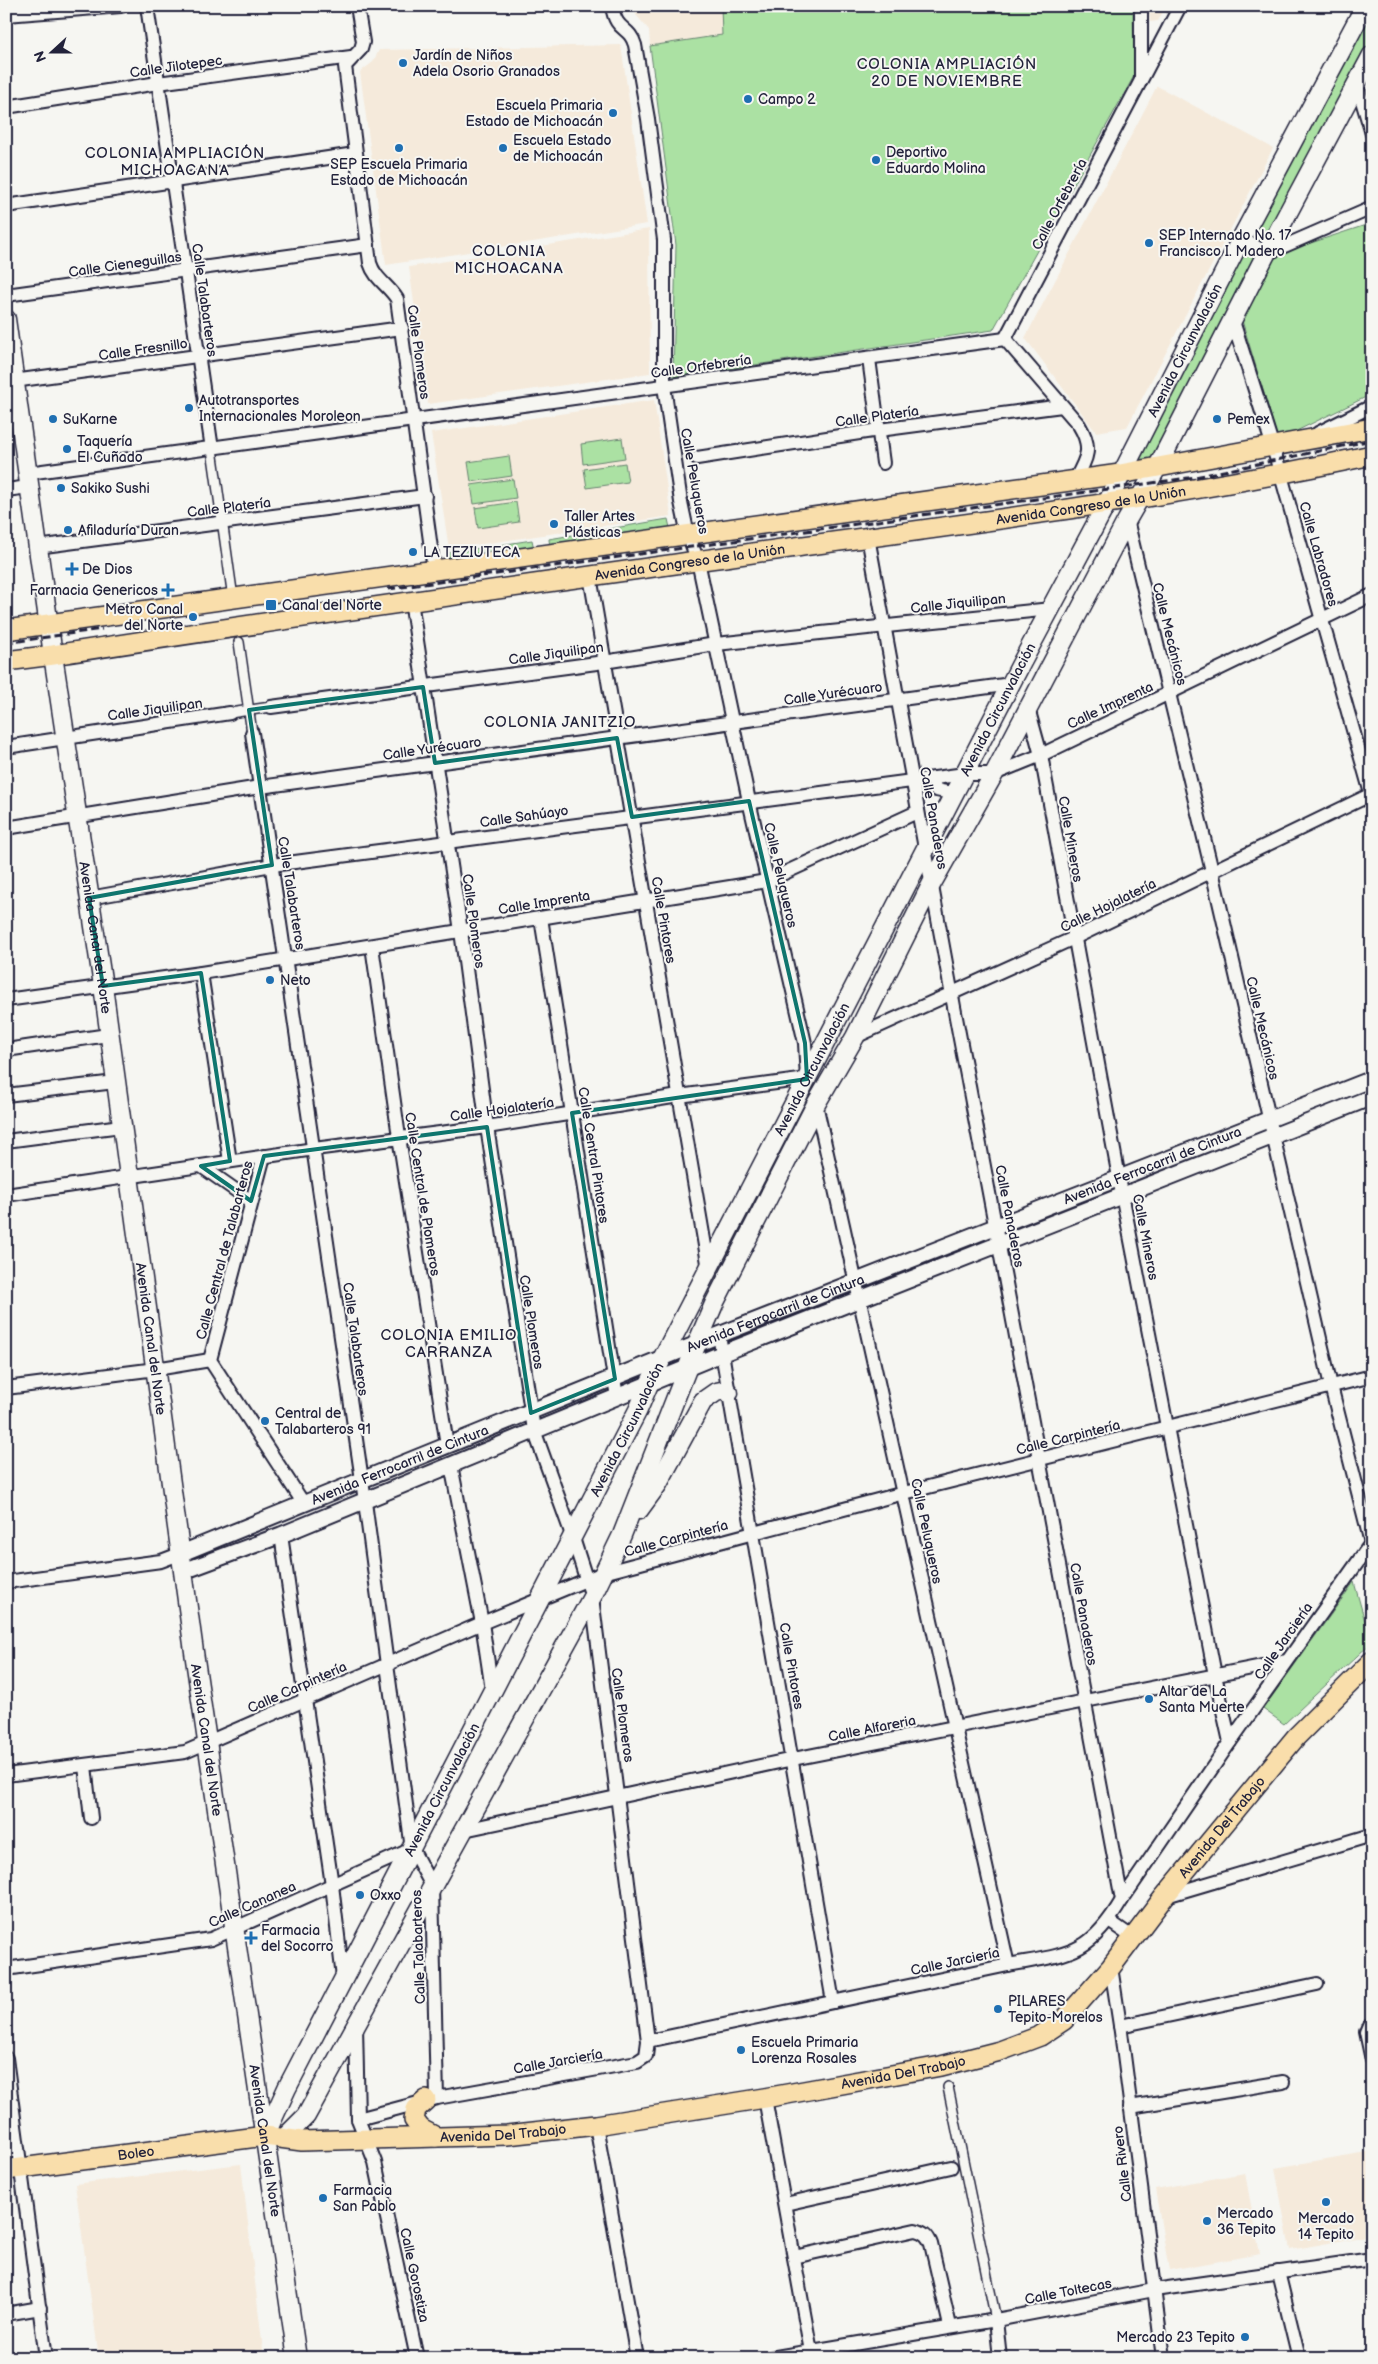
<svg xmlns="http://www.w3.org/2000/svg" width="1378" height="2364" font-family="'Balsamiq Sans',sans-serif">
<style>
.built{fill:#f5eadb}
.green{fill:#abe1a3;stroke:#66826f}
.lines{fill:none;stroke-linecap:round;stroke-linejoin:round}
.pedestrian-casing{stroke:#22223b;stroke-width:12}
.minor-casing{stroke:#22223b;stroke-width:16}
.tertiary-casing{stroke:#22223b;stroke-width:19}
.secondary-casing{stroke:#22223b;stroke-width:21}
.primary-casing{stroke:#22223b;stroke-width:22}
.pedestrian{stroke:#f6f6f2;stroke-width:9}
.minor{stroke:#f6f6f2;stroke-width:12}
.tertiary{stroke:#f6f6f2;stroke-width:15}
.secondary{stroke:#f6f6f2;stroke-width:18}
.primary{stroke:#f9deab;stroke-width:19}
.rail{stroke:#22223b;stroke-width:3;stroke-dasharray:8 4;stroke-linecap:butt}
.marked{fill:none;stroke:#0f766e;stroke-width:4;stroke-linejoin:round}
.poi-dot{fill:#1f6fb2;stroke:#f6f6f2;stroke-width:2}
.labels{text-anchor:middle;stroke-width:4;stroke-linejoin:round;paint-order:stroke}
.poi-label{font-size:14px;fill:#22223b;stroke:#f6f6f2;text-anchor:start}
.street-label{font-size:14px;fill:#22223b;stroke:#f6f6f2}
.neighbourhood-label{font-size:15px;letter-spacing:1px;fill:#22223b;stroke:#f6f6f2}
</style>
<rect width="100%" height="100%" fill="#f6f6f2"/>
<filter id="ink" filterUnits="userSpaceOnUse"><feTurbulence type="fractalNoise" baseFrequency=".02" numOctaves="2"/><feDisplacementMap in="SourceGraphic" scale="10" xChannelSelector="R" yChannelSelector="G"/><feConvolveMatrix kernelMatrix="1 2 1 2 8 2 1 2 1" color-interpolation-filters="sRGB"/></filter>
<g filter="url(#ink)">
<g class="built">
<path d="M 634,6 L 721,6 L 722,35 L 650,46 L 649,30 L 636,15 Z"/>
<path d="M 1149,6 L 1166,6 L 1158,21 L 1150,22 Z"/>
<path d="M 621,45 L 647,224 L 386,265 L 360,72 L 373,62 L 379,50 Z"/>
<path d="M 1157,86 L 1273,148 L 1127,427 L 1096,432 L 1025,338 Z"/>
<path d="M 649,229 L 650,373 L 428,404 L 409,267 Z"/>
<path d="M 654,400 L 671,516 L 449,549 L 431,433 Z"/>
<path d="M 1372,2151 L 1372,2235 L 1290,2250 L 1275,2168 Z"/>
<path d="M 241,2164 L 264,2358 L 99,2358 L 75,2184 Z"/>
<path d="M 1245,2173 L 1260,2254 L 1169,2270 L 1155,2189 Z"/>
</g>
<g class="green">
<path d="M 721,6 L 1133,6 L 1134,76 L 993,330 L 673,377 L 676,245 L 650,46 L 722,35 Z"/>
<path d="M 1372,6 L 1372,44 L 1262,259 L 1372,223 L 1372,394 L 1278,440 L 1237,304 L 1150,463 L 1134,465 L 1195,339 Z"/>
<path d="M 622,438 L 625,458 L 583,464 L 581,444 Z"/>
<path d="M 509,456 L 512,476 L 471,482 L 468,462 Z"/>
<path d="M 625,463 L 628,482 L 587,488 L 584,469 Z"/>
<path d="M 513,479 L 516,498 L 474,504 L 471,485 Z"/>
<path d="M 516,502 L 519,522 L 478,528 L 475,508 Z"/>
<path d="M 668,519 L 670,528 L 550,548 L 549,539 Z"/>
<path d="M 532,540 L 534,549 L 449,562 L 448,553 Z"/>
<path d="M 1354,1582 L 1371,1643 L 1284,1724 L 1263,1709 Z"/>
</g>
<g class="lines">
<g class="pedestrian-casing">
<g id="pedestrian">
<path d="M 212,449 L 233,598"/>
<path d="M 239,642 L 252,733"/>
<path d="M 230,713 L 271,707"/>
<path d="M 948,2087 L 996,2320"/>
</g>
</g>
<g class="minor-casing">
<g id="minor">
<path d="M 147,6 L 212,449"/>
<path d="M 357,6 L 363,42 L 361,49 L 345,66 L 370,263 C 375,279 388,285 397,299 L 434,570"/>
<path d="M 6,15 L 121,6"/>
<path d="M 1141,79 L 1141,6"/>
<path d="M 1357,84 L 1372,134"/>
<path d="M 6,107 L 158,83 L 351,57"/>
<path d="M 6,206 L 355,154"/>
<path d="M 1242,237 L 1266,254 L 1372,208"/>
<path d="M 6,295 L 368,245"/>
<path d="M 1233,321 L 1273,447 L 1372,797"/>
<path d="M 1005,339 L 1180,6"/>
<path d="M 1005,339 L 1079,425 C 1093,448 1087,458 1075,480"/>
<path d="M 869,359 L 883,463"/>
<path d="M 6,382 L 402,328"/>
<path d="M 1318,433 L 1372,406"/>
<path d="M 697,458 L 879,430 L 1062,406"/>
<path d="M 28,473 L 1005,339"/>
<path d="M 6,490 L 29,487"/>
<path d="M 1127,520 L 1212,871 L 1331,1386 L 1371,1543"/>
<path d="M 868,537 C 949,992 1038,1446 1122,1900"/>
<path d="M 37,547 L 425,496"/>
<path d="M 590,576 L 709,1269"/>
<path d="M 271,707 L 604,662 L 716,644 L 1051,609"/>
<path d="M 1028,708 L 1041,755 L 1122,1194 L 1215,1675 L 1230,1742"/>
<path d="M 252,733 L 362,1480 L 412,1849 L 432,1886 L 437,2098"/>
<path d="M 6,747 L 230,713"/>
<path d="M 932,779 L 936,790 L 956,794"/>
<path d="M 6,828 L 260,787 L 1011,684"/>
<path d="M 89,898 L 272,865 L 965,774 L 994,774 L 1041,755 L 1372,595"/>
<path d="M 541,918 L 617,1397"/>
<path d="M 372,946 L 399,1137 L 447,1445"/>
<path d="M 201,973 L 230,1161"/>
<path d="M 6,1000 L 201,973 L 767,881 L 917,812"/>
<path d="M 855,1037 L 1074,938 L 1372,794"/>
<path d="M 6,1050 L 108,1035"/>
<path d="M 6,1095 L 115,1082"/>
<path d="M 816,1104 L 1008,1965"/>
<path d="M 6,1141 L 121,1126"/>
<path d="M 264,1156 L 210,1360 L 304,1504"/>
<path d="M 201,1166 L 251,1201"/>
<path d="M 6,1195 L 314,1149 L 487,1127 L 679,1096 L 807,1079 L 805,1043 L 749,801 L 698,561 L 688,535 L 681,502 L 664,386 L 664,240 L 648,119 L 635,45 C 629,25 616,33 612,6"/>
<path d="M 719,1335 L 833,2002"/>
<path d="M 6,1388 L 156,1369 L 210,1360"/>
<path d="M 451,1465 L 482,1623 L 492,1690"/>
<path d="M 281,1535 L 332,1885 L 343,1978"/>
<path d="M 6,1582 L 161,1561 L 182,1553"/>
<path d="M 85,1766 L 91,1818"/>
<path d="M 6,1775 L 185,1752 L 482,1623 L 603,1573 L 904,1493 L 1372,1376"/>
<path d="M 464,1830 L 793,1759 L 1287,1661"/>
<path d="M 1166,1896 L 1372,1835"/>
<path d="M 1109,1921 L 1132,1937"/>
<path d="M 1111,1967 L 1121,2032 L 1163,2358"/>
<path d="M 6,1969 L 211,1939 L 412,1849"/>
<path d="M 1372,2024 L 1369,2025 L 1366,2032 L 1372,2060"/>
<path d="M 356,2025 L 358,2119 L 375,2162 L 417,2358"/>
<path d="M 1120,2026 L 1317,1984"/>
<path d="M 648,2041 L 1008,1965 C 1068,1954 1089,1956 1122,1900 L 1230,1742 L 1372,1542"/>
<path d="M 6,2058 L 46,2358"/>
<path d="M 765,2098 L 812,2357"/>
<path d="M 1130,2107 L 1283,2082"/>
<path d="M 358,2119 L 437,2098 L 637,2062 L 646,2056 L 648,2041 L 592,1597 L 572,1535 L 534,1430 L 487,1127 L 461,931 L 411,601"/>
<path d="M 596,2125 L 637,2358"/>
<path d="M 785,2204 L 951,2167"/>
<path d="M 794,2257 L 915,2230 C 924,2232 928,2236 931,2244 L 950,2326"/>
<path d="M 1278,2272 L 1299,2358"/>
<path d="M 6,2314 L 40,2308"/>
<path d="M 996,2320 L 1000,2358"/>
<path d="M 770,2358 L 996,2320 L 1154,2290 L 1372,2259"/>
</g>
</g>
<g class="tertiary-casing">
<g id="tertiary">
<path id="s1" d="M 182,1553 L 719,1335 L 1372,1079"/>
<path d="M 184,1571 L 281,1535 L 721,1354 L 1372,1097"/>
</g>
</g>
<g class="secondary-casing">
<g id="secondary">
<path id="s2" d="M 6,319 L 53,655 L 103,986 L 195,1659 L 297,2358"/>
<path d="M 639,1510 L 658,1484 L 703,1401 L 716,1392 L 726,1390 L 729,1393"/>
<path id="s3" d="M 265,2136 L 287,2088 L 638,1410 L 649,1384 L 1022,662 L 1107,503 L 1242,237 L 1365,6"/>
<path d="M 284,2138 L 306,2116 L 592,1597 L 622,1535 L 696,1346 L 714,1304 L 816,1104 L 855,1037 L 931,885 L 994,774 L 1127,520 L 1157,468 L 1266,254 L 1372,55"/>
</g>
</g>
<g class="primary-casing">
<g id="primary">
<path d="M 6,630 L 1120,474 L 1372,428"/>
<path id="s4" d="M 6,661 L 53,655 C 300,616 548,582 796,547 C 988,521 1182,496 1372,455"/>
<path d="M 426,2100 L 416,2109 L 414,2120 L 421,2129 L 436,2137"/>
<path id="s5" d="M 6,2170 L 265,2136 L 302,2141 L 507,2135 L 596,2125 L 765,2098 L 941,2066 L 1000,2051 L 1040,2036 L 1064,2020 L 1111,1967 L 1164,1897 L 1296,1737 L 1372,1661"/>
</g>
</g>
<use href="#pedestrian" class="pedestrian"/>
<use href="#minor" class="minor"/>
<use href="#tertiary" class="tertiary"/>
<use href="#secondary" class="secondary"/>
<use href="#primary" class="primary"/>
<g class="rail">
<path d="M 388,589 L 1195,477 L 1372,440"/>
<path d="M 6,643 L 102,629"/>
</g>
</g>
</g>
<path class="marked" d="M 423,687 L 435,763 L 617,738 L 632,817 L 749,801 L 805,1043 L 807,1079 L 572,1113 L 615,1379 L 531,1413 L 487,1127 L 264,1156 L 251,1201 L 201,1166 L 230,1161 L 201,973 L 103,986 L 89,898 L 272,865 L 249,710 Z"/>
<g class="poi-dot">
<circle cx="403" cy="63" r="5"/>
<circle cx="748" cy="99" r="5"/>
<circle cx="613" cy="113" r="5"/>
<circle cx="399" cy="148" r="5"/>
<circle cx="503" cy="148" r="5"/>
<circle cx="876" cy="160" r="5"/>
<circle cx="1149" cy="243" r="5"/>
<circle cx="189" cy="408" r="5"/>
<circle cx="53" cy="419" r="5"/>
<circle cx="1217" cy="419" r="5"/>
<circle cx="67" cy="449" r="5"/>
<circle cx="61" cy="488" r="5"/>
<circle cx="554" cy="524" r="5"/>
<circle cx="68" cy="530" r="5"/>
<circle cx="413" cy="552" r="5"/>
<path d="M69.5 561.5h5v5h5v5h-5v5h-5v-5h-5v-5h5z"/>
<path d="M165.5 582.5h5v5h5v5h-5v5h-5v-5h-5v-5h5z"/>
<rect x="265" y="599" width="12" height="12" rx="2.5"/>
<circle cx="193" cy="617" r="5"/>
<circle cx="270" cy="980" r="5"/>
<circle cx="265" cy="1421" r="5"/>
<circle cx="1149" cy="1699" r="5"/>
<circle cx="360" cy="1895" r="5"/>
<path d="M248.5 1930.5h5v5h5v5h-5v5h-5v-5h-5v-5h5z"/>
<circle cx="998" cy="2009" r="5"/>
<circle cx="741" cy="2050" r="5"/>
<circle cx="323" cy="2198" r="5"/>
<circle cx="1326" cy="2202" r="5"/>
<circle cx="1207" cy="2221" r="5"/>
<circle cx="1245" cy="2337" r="5"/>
</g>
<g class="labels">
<g class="poi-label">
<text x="413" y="60">Jardín de Niños<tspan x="413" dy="16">Adela Osorio Granados</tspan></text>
<text x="758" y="104">Campo 2</text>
<text x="603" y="110" text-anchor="end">Escuela Primaria<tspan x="603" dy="16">Estado de Michoacán</tspan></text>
<text x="513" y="145">Escuela Estado<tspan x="513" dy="16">de Michoacán</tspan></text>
<text x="886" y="157">Deportivo<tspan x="886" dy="16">Eduardo Molina</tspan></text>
<text x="399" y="169" text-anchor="middle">SEP Escuela Primaria<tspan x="399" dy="16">Estado de Michoacán</tspan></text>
<text x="1159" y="240">SEP Internado No. 17<tspan x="1159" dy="16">Francisco I. Madero</tspan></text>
<text x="199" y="405">Autotransportes<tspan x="199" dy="16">Internacionales Moroleon</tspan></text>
<text x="63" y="424">SuKarne</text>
<text x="1227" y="424">Pemex</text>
<text x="77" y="446">Taquería<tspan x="77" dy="16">El Cuñado</tspan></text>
<text x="71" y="493">Sakiko Sushi</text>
<text x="564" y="521">Taller Artes<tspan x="564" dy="16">Plásticas</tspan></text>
<text x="78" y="535">Afiladuría Duran</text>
<text x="423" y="557">LA TEZIUTECA</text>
<text x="82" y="574">De Dios</text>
<text x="158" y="595" text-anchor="end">Farmacia Genericos</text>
<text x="282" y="610">Canal del Norte</text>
<text x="183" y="614" text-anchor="end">Metro Canal<tspan x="183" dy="16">del Norte</tspan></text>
<text x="280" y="985">Neto</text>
<text x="275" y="1418">Central de<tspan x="275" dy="16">Talabarteros 91</tspan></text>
<text x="1159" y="1696">Altar de La<tspan x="1159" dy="16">Santa Muerte</tspan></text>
<text x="370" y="1900">Oxxo</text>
<text x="261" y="1935">Farmacia<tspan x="261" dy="16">del Socorro</tspan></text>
<text x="1008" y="2006">PILARES<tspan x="1008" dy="16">Tepito-Morelos</tspan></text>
<text x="751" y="2047">Escuela Primaria<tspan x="751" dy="16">Lorenza Rosales</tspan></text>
<text x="333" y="2195">Farmacia<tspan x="333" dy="16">San Pablo</tspan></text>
<text x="1217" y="2218">Mercado<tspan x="1217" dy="16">36 Tepito</tspan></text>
<text x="1326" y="2223" text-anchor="middle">Mercado<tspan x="1326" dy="16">14 Tepito</tspan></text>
<text x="1235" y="2342" text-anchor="end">Mercado 23 Tepito</text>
</g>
<g class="street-label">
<text transform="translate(176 66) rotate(-8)" y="5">Calle Jilotepec</text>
<text transform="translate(1059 204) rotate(-62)" y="5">Calle Orfebrería</text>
<text transform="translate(125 264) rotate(-8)" y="5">Calle Cieneguillas</text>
<text transform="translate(205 300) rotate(82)" y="5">Calle Talabarteros</text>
<text transform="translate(143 349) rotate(-8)" y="5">Calle Fresnillo</text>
<text dy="5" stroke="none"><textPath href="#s3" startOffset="2009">Avenida Circunvalación</textPath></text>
<text transform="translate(419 352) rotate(82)" y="5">Calle Plomeros</text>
<text transform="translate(701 366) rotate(-8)" y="5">Calle Orfebrería</text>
<text transform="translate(877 416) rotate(-8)" y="5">Calle Platería</text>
<text transform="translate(695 481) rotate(80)" y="5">Calle Peluqueros</text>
<text dy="5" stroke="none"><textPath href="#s4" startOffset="1096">Avenida Congreso de la Unión</textPath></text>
<text transform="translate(229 507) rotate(-7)" y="5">Calle Platería</text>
<text transform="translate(1319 554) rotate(74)" y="5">Calle Labradores</text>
<text dy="5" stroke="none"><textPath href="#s4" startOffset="691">Avenida Congreso de la Unión</textPath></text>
<text transform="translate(958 603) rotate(-6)" y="5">Calle Jiquilipan</text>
<text transform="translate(1170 634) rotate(76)" y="5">Calle Mecánicos</text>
<text transform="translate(556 653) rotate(-8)" y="5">Calle Jiquilipan</text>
<text transform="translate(833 693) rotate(-8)" y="5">Calle Yurécuaro</text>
<text transform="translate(1110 705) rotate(-25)" y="5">Calle Imprenta</text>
<text transform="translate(155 709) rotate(-8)" y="5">Calle Jiquilipan</text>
<text dy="5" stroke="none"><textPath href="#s3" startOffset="1604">Avenida Circunvalación</textPath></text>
<text transform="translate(432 748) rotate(-8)" y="5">Calle Yurécuaro</text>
<text transform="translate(524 816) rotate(-8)" y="5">Calle Sahúayo</text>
<text transform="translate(934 818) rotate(80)" y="5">Calle Panaderos</text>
<text transform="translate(1071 839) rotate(80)" y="5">Calle Mineros</text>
<text transform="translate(781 875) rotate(77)" y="5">Calle Peluqueros</text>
<text transform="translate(292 893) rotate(81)" y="5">Calle Talabarteros</text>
<text transform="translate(544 902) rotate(-9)" y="5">Calle Imprenta</text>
<text transform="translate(1108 905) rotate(-26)" y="5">Calle Hojalatería</text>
<text transform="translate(664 920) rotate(80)" y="5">Calle Pintores</text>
<text transform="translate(474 921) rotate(82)" y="5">Calle Plomeros</text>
<text dy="5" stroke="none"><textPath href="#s2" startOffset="625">Avenida Canal del Norte</textPath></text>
<text transform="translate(1263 1028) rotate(77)" y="5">Calle Mecánicos</text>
<text dy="5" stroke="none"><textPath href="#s3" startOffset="1199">Avenida Circunvalación</textPath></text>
<text transform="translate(502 1109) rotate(-8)" y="5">Calle Hojalatería</text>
<text transform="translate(594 1155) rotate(81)" y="5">Calle Central Pintores</text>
<text dy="5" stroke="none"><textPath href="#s1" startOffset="1045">Avenida Ferrocarril de Cintura</textPath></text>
<text transform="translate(423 1194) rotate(81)" y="5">Calle Central de Plomeros</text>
<text transform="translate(1010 1216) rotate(79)" y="5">Calle Panaderos</text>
<text transform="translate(1146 1237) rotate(79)" y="5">Calle Mineros</text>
<text transform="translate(224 1250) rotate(-75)" y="5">Calle Central de Talabarteros</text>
<text dy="5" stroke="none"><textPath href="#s1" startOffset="640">Avenida Ferrocarril de Cintura</textPath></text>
<text transform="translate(532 1322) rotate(81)" y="5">Calle Plomeros</text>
<text dy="5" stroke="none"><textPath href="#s2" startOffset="1030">Avenida Canal del Norte</textPath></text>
<text transform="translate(356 1339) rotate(82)" y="5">Calle Talabarteros</text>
<text dy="5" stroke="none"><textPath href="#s3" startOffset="794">Avenida Circunvalación</textPath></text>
<text transform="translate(1068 1437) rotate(-14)" y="5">Calle Carpintería</text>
<text dy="5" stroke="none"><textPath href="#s1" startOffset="235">Avenida Ferrocarril de Cintura</textPath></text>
<text transform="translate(927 1531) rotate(78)" y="5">Calle Peluqueros</text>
<text transform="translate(676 1538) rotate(-15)" y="5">Calle Carpintería</text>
<text transform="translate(1084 1614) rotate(80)" y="5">Calle Panaderos</text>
<text transform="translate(1283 1641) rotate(-55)" y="5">Calle Jarciería</text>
<text transform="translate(792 1666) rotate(80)" y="5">Calle Pintores</text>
<text transform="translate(297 1687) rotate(-24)" y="5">Calle Carpintería</text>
<text transform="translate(623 1715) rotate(82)" y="5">Calle Plomeros</text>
<text transform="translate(872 1728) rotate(-11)" y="5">Calle Alfareria</text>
<text dy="5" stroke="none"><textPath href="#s2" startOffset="1435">Avenida Canal del Norte</textPath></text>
<text dy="5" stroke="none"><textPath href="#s3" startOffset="389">Avenida Circunvalación</textPath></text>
<text dy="5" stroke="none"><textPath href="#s5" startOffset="1325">Avenida Del Trabajo</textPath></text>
<text transform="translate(252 1904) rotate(-24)" y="5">Calle Cananea</text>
<text transform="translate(418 1947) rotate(-92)" y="5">Calle Talabarteros</text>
<text transform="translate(955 1961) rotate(-12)" y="5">Calle Jarciería</text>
<text transform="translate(558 2061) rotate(-10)" y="5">Calle Jarciería</text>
<text dy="5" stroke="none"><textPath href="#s5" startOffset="905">Avenida Del Trabajo</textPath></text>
<text dy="5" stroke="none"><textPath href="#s5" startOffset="500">Avenida Del Trabajo</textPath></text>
<text dy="5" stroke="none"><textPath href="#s2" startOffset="1840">Avenida Canal del Norte</textPath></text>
<text dy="5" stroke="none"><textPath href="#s5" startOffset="131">Boleo</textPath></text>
<text transform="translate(1122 2164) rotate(-97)" y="5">Calle Rivero</text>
<text transform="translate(415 2275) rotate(78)" y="5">Calle Gorostiza</text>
<text transform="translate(1068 2291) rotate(-11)" y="5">Calle Toltecas</text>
</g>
<g class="neighbourhood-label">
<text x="947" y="69">COLONIA AMPLIACIÓN<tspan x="947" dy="17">20 DE NOVIEMBRE</tspan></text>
<text x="175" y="158">COLONIA AMPLIACIÓN<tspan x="175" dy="17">MICHOACANA</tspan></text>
<text x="509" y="256">COLONIA<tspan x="509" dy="17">MICHOACANA</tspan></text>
<text x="560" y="727">COLONIA JANITZIO</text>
<text x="449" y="1340">COLONIA EMILIO<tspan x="449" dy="17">CARRANZA</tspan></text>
</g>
</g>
<rect width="1378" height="2364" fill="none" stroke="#f6f6f2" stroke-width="25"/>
<rect x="12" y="12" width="1353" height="2339" fill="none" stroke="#22223b" stroke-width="2" filter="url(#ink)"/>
<g transform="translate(52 52) rotate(249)" stroke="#f6f6f2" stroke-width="4" paint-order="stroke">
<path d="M0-4L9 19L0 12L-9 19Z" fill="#22223b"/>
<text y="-8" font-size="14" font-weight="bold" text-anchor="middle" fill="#22223b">N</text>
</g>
</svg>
